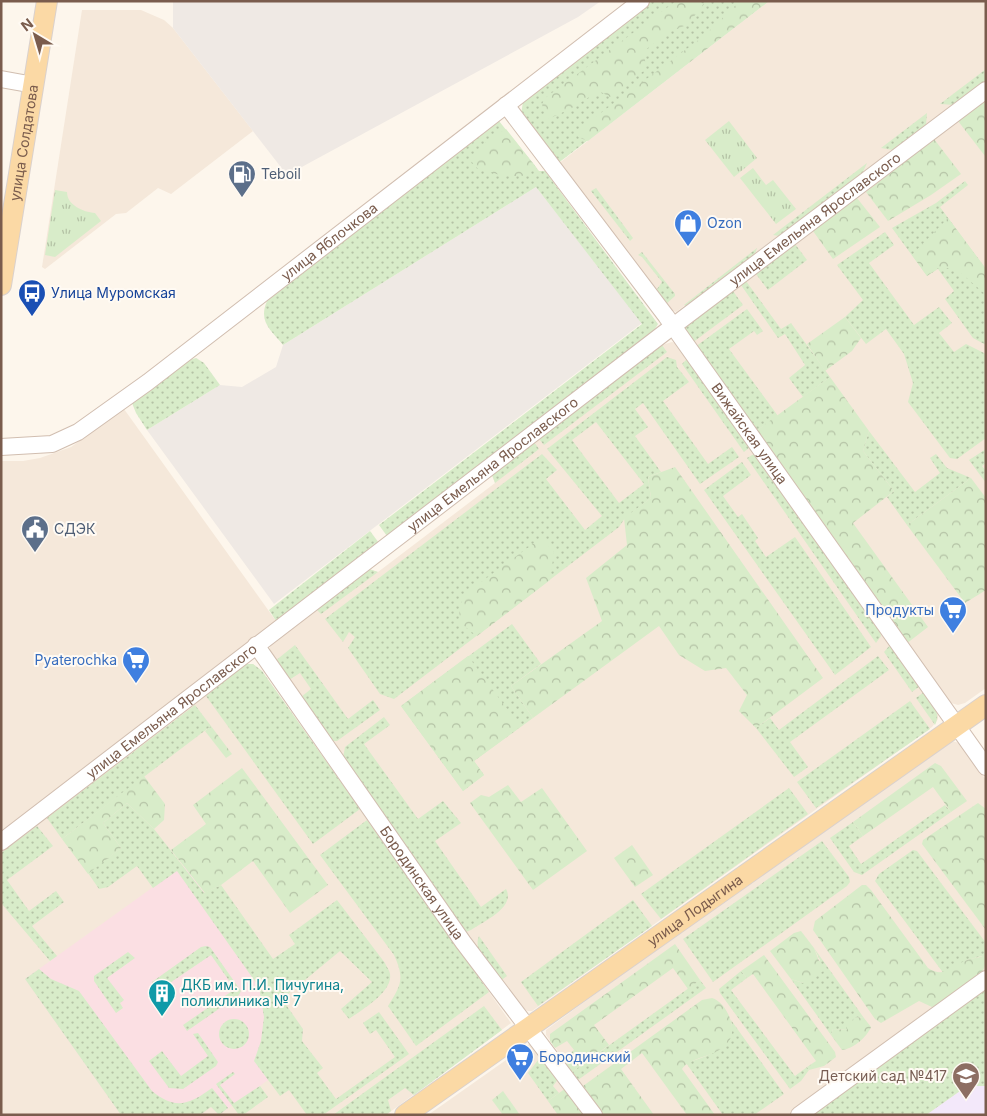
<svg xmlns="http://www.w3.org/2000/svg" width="987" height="1116" font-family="Inter,sans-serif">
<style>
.residential{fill:#f5e8da}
.industrial{fill:#efe9e4}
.education{fill:#f3e8fa}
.medical{fill:#fbdfe3}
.grass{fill:url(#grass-dots);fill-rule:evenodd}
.forest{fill:url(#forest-crowns)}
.park{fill:url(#park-tufts)}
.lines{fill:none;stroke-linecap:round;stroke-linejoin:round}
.minor-casing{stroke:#d1beb0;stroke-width:18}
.major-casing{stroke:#dad1cd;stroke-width:22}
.minor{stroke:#fff;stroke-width:16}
.major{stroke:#fbd9a5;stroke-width:20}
.labels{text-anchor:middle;stroke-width:4;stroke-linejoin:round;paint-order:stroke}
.street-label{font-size:14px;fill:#7a5c4d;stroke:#fffaf3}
.service-label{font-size:14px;fill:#4e5e75;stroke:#fffaf3;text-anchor:start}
.shop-label{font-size:14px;fill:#366cbe;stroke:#fffaf3;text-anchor:start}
.transit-label{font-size:14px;fill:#164399;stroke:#fffaf3;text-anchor:start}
.culture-label{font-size:14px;fill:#0d838f;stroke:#fffaf3;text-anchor:start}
.education-label{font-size:14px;fill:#785e54;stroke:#fffaf3;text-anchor:end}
</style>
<defs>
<pattern id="grass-dots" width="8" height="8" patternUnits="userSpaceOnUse" patternTransform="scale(1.25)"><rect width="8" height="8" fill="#d8ecc9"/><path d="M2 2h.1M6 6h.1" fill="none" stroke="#b4c2a5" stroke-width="1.8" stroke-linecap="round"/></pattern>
<pattern id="forest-crowns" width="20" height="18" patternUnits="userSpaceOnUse" patternTransform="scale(1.25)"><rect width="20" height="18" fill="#d8ecc9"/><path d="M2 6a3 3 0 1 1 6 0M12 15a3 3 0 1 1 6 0" fill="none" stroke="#b4c2a5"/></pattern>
<pattern id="park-tufts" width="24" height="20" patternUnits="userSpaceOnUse" patternTransform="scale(1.25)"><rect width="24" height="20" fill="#d8ecc9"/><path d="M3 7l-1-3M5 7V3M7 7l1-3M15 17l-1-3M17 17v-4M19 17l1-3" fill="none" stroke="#b4c2a5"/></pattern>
</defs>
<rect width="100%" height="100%" fill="#fdf6ec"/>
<g class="residential">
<path d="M 769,1 L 986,1 L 986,80 L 676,312 L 667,308 L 558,164 Z"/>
<path d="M 82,10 L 141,10 L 164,20 L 173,28 L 253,131 L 171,194 L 158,188 L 126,213 L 116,214 L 45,269 L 42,267 Z"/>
<path d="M 986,100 L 986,688 L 965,703 L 958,705 L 951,703 L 945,698 L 692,343 L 685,328 Z"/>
<path d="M 672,342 L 676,343 L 919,686 L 938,715 L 938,719 L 932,727 L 532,1011 L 528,1011 L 523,1009 L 480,953 L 270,651 L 270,647 L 271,643 L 369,569 L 378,572 L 495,483 L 492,475 L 662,345 Z"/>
<path d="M 124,409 L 276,621 L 1,833 L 1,461 L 23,461 L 40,458 L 71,447 Z"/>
<path d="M 246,664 L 253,664 L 262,671 L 511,1023 L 386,1115 L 1,1115 L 1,853 Z"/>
<path d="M 952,741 L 959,743 L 986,780 L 986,1115 L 604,1115 L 546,1035 L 546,1030 L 672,938 Z"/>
<path d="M 529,1044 L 533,1045 L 586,1115 L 428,1115 Z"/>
</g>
<g class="industrial">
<path d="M 173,1 L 601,1 L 578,17 L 287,175 L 173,28 Z"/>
<path d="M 536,187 L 642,323 L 274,604 L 147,430 L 220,385 L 242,387 L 276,367 L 283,345 Z"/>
</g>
<path class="education" d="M 986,1072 L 986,1115 L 926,1115 L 967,1086 Z"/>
<path class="medical" d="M 184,865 L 303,1029 L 300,1057 L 219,1115 L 211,1107 L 200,1115 L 121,1115 L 25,979 Z"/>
<g class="grass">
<path d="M 652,1 L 769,1 L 557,164 L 521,115 L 523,101 Z"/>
<path d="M 986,69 L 986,80 L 954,105 L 940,104 Z"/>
<path d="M 927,113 L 926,125 L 893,150 L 881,148 Z"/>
<path d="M 499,121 L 539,171 L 545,171 L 658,324 L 653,332 L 387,536 L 379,525 L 642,324 L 536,187 L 283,345 C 271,330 258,322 267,301 Z"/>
<path d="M 867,163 L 863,172 L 779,236 L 773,235 Z"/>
<path d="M 965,181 L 968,185 L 940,207 L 986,269 L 986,345 L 973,338 L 945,299 L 954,291 L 938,269 L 927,276 L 892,228 L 936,203 Z"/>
<path d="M 596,188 L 633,238 L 630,241 L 591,191 Z"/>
<path d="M 885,232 L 894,245 L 869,263 L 914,325 L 939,307 L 952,323 L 939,333 L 954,352 L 966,344 L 986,354 L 986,438 L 957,459 L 950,458 L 908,402 L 913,383 L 904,354 L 886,329 L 866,344 L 845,317 L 863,300 L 837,265 Z"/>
<path d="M 795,244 L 807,260 L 768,290 L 756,274 Z"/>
<path d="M 757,248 L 755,254 L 686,306 L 684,305 Z"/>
<path d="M 642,252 L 675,294 L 675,296 L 665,305 L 655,292 L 662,282 L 642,257 L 638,255 Z"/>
<path d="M 746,281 L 781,329 L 791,323 L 830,377 L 803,397 L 789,378 L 805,365 L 785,334 L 778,338 L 741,285 Z"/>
<path d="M 733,291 L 743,305 L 692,343 L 685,331 L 685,328 Z"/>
<path d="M 747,309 L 763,331 L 757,335 L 754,331 L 729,349 L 778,416 L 756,431 L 695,347 Z"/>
<path d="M 662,345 L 667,352 L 544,445 L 539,439 Z"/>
<path d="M 667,357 L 676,360 L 677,367 L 689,382 L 663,401 L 708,464 L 732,447 L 739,457 L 700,484 L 643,403 L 635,409 L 648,427 L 635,436 L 661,472 L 648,477 L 651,498 L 625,518 L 619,527 L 394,699 L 380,694 L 348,648 L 355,637 L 349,632 L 343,642 L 325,619 L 542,454 L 557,470 L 546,479 L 585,530 L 602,516 L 547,449 ZM 596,422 L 644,484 L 619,503 L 572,440 Z"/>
<path d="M 196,358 L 204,363 L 220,385 L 147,430 L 136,413 L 132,403 L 186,361 Z"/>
<path d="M 687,359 L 750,447 L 744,452 L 682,364 Z"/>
<path d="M 869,431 L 915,492 L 940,473 L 930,458 L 936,454 L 947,468 L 971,478 L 907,525 L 887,497 L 894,491 L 863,451 Z"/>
<path d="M 534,442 L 539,449 L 495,483 L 492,475 Z"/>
<path d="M 986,449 L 986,463 L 982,466 L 986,471 L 986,483 L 969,460 Z"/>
<path d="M 754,454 L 880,632 L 881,636 L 876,643 L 747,458 Z"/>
<path d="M 742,462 L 751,475 L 723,496 L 738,517 L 742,514 L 758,538 L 755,541 L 766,557 L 795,537 L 871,647 L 835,675 L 704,490 Z"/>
<path d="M 370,531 L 379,543 L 276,621 L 269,610 Z"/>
<path d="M 369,569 L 378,572 L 321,614 L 316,609 Z"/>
<path d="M 512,624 L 541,664 L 511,686 L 533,718 L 474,761 L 484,775 L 463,791 L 401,706 Z"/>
<path d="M 295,645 L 348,719 L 373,700 L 380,710 L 337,741 L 333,741 L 301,697 L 311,689 L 300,673 L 289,680 L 275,661 Z"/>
<path d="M 890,645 L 920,686 L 912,692 L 884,652 Z"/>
<path d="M 878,656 L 889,670 L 790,742 L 808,767 L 794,777 L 756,728 L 770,718 L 779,730 Z"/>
<path d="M 246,664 L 253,664 L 262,671 L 360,809 L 313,844 L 206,696 Z"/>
<path d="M 924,692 C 931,702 942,713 935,725 L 916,698 Z"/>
<path d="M 910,701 L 930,729 L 816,808 L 797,782 Z"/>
<path d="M 195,705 L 211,726 L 62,839 L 47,818 Z"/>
<path d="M 384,717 L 390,725 L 364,744 L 418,819 L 443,801 L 461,823 L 435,841 L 481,907 L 506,889 C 516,907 484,921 471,930 L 466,932 L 461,929 L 343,758 L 345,747 Z"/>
<path d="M 789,788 L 808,814 L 661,919 L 641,894 Z"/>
<path d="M 127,803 L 154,829 L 204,893 L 221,885 L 273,959 L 295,944 L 289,935 L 337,900 L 385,963 C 386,966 390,971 390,974 C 393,992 361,1010 349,1019 L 341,1009 L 372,982 L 340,951 L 282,999 L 303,1029 L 302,1041 L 323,1068 L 317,1073 L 336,1099 L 395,1057 L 376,1030 L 370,1034 L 363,1023 L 379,1012 L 409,1054 L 323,1115 L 307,1115 L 289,1090 L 280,1096 L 254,1061 L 261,1041 L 264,1017 L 259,987 L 177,871 L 153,888 L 137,866 L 108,887 L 99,889 L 88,873 L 121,848 L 103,823 Z"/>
<path d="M 945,805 L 951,812 L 862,875 L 854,872 L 830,838 L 853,822 L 863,836 L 849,846 L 861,864 Z"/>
<path d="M 367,820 L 489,992 L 416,1046 L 388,1006 C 401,985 405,979 394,955 L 320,855 Z"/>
<path d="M 37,826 L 53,846 L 7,880 L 29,911 L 56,891 L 64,902 L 32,926 L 57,956 L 50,961 L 1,903 L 1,853 Z"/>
<path d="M 822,841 L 849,877 L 850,882 L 847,886 L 713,982 L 683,939 Z"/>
<path d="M 913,850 L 917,851 L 986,943 L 986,960 L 982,956 L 967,960 L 944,974 L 875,881 L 879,874 Z"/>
<path d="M 633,900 L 652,926 L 538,1006 L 521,982 Z"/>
<path d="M 479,936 L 507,976 L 500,981 C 492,969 472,951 479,936 Z"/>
<path d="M 206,946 L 210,947 L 241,991 L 239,995 L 187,1031 L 183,1025 L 235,989 L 211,955 L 158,991 L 152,982 L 201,947 Z"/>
<path d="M 814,948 L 864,1018 L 856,1017 L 848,1030 L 833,1029 L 831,1035 L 791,979 L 803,983 L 820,960 Z"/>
<path d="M 128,952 L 135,958 L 107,978 L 124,1000 L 120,1003 L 123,1008 L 116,1013 L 94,981 L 94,976 Z"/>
<path d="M 39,969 L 51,979 L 79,991 L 152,1091 C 175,1110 189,1105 212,1088 L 228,1108 L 219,1115 L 211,1107 L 200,1115 L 121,1115 L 25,979 Z"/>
<path d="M 741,971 L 747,978 L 731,990 L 795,1076 L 807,1067 L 809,1070 L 801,1081 L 790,1089 L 720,993 L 719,989 Z"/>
<path d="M 700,980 L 706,988 L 578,1080 L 572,1072 Z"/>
<path d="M 986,988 L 986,1086 L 967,1086 L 926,1115 L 809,1115 Z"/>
<path d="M 484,1006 L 502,1030 L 414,1095 L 405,1088 L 388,1100 L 391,1111 L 386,1115 L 333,1115 Z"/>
<circle cx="234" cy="1034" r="15"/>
<path d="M 731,1020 L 784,1094 L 754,1115 L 723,1115 L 686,1063 C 708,1056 736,1048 731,1020 Z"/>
<path d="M 198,1033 L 218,1062 L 216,1066 L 183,1089 L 169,1088 L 149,1061 L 162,1051 L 181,1076 L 208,1056 L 193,1034 Z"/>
<path d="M 542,1055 L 559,1078 L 553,1086 L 559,1093 L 548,1101 L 528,1073 Z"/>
<path d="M 233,1072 L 235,1074 L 220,1085 L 234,1103 L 260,1086 L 268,1097 L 243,1115 L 239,1115 L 216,1084 Z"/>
</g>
<g class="forest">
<path d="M 676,1 L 698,1 L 704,4 L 687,25 L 670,31 L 644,51 L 646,69 L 610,97 L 599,91 L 570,109 L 546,120 L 542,104 L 545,98 Z"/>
<path d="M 740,1 L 769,1 L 588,141 L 578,137 L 582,127 L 704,36 Z"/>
<path d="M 986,100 L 986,156 L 985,156 L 958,121 Z"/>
<path d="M 506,129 L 536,167 L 522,176 L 504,176 L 478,169 L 470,160 C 480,146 491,137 506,129 Z"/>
<path d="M 934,139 L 961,174 L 931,195 L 888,221 L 866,192 Z"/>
<path d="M 857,198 L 880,227 L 833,259 L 813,231 Z"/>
<path d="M 948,218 L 986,269 L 984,293 L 955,268 L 938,268 L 927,276 L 912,255 Z"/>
<path d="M 845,317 L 861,338 L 852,351 L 825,371 L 807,344 Z"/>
<path d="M 830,377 L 869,431 L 863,451 L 894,491 L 853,523 L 928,627 L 906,644 L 756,431 Z"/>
<path d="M 675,467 L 823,678 L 756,728 L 739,711 L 747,695 L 726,668 L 705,671 L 679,655 L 659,626 L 533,718 L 511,686 L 602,621 L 586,578 L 627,545 L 624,518 L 651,498 L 648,477 Z"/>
<path d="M 971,478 L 986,498 L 986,590 L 965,603 L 907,525 Z"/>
<path d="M 541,538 L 554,552 L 550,580 L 477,636 L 460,623 L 459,606 L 469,591 Z"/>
<path d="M 468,656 L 520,727 L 474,761 L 484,775 L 463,791 L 401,706 Z"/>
<path d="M 211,726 L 232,754 L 226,758 L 205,731 Z"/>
<path d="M 935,763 L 941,766 L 967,801 L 951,812 L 933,787 L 863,836 L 853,822 Z"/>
<path d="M 242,768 L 328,885 L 290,913 L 253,861 L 221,885 L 205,893 L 171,850 L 206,824 L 193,805 Z"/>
<path d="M 144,776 L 165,804 L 164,820 L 154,829 L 127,803 L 103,823 L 121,848 L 88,874 L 62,839 Z"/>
<path d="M 508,785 L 521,802 L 542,788 L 587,851 L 533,890 L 470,803 L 481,795 L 489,797 Z"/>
<path d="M 978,803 L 986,809 L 986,930 L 922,844 L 923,840 Z"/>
<path d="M 632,845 L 653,875 L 635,887 L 614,858 Z"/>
<path d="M 862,885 L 866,885 L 871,890 L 928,968 C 945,979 951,966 967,960 C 972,958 978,958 983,956 L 986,960 C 985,982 949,1000 932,1007 L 919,1001 L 881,1023 L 875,1019 L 813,930 L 815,921 Z"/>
<path d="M 801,931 L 814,948 L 823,971 L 816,977 L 803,983 L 791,979 L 770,951 L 794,933 Z"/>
<path d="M 675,944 L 700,980 L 688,989 L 673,968 L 594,1025 L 609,1045 L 572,1072 L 563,1059 L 574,1050 L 567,1041 L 555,1048 L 550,1041 L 550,1034 Z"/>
<path d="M 764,955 L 835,1052 L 836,1057 L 824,1066 L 809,1070 L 807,1067 L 816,1061 L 753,974 L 747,978 L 741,971 Z"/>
<path d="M 712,998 C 726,1002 738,1028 729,1041 C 716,1059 692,1055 682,1069 L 715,1115 L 687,1115 L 642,1053 L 621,1069 L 654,1115 L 604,1115 L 583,1086 L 702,1000 Z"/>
<path d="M 856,1017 L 864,1018 L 871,1027 C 867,1037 853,1049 842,1050 L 831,1035 L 833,1029 L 847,1030 L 846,1025 Z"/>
<path d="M 566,1088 L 586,1115 L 558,1115 L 548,1101 Z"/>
<path d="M 503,1091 L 520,1115 L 503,1115 L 492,1100 Z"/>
</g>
<g class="park">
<path d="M 729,121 L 757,158 L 734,177 L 705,140 Z"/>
<path d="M 753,168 L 766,185 L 773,180 L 796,209 L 776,224 L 740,178 Z"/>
<path d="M 55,190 L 67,192 C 67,205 83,212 95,213 L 101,221 L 55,257 L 45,255 Z"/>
</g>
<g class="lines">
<g class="minor-casing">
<g id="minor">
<path d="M 1,79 L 34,85"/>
<path id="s1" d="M 506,105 L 666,316 L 986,767"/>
<path id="s2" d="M 1,447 L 52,444 L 78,432 L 148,382 L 641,1"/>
<path id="s3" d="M 256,645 L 463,942 L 594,1115"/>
<path id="s4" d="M 1,842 L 664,333 L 986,90"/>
<path d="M 799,1115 L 986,979"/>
</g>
</g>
<g class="major-casing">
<g id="major">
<path id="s5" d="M 1,285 L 47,1"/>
<path id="s6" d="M 405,1115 L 986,705"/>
</g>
</g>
<use href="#minor" class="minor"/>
<use href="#major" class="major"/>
</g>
<defs>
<g id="fuel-pin" transform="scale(1.4375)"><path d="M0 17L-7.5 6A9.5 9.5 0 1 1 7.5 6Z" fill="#5c6f8a" stroke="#fffaf3"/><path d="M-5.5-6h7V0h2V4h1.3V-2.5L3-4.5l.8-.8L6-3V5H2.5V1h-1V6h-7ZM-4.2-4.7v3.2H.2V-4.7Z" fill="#fff"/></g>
<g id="shop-pin" transform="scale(1.4375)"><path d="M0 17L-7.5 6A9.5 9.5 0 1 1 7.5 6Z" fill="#3f7fe0" stroke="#fffaf3"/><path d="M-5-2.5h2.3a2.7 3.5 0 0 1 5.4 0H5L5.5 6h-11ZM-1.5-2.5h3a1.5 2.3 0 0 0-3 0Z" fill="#fff"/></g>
<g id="bus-pin" transform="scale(1.4375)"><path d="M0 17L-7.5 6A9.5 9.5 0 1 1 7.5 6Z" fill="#1a4fb4" stroke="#fffaf3"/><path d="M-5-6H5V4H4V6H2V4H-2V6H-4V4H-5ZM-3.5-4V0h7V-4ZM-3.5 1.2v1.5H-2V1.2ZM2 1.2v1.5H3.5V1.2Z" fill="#fff"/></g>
<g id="civic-pin" transform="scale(1.4375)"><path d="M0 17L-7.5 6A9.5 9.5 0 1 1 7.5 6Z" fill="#5c6f8a" stroke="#fffaf3"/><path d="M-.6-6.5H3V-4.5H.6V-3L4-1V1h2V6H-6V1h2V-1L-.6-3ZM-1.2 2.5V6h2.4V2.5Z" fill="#fff"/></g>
<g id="supermarket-pin" transform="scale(1.4375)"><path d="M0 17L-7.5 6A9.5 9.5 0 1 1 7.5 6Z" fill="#3f7fe0" stroke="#fffaf3"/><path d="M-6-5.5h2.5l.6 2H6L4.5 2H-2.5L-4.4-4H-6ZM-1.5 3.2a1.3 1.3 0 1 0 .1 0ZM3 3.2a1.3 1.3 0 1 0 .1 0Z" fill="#fff"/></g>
<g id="building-pin" transform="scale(1.4375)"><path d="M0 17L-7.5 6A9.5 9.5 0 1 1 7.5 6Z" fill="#0f9aa8" stroke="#fffaf3"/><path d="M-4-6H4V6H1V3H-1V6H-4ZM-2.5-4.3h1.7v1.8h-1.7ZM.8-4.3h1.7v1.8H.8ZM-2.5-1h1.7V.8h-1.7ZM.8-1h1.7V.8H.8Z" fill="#fff"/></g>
<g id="school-pin" transform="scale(1.4375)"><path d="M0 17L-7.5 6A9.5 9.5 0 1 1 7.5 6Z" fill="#8d6e63" stroke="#fffaf3"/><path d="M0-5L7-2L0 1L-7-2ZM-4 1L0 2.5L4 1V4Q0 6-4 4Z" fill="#fff"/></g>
</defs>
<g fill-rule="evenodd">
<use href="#fuel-pin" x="242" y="174"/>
<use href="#shop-pin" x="688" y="223"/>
<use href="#bus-pin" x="32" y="293"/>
<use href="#civic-pin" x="35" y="529"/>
<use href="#supermarket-pin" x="953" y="610"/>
<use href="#supermarket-pin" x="136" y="660"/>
<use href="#building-pin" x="162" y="993"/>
<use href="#supermarket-pin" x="520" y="1057"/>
<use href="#school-pin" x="966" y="1076"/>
</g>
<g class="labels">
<g class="street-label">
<text dy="5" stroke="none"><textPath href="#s5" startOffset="144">улица Солдатова</textPath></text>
<text dy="5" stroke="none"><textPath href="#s4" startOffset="1025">улица Емельяна Ярославского</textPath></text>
<text dy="5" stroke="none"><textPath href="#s2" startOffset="395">улица Яблочкова</textPath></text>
<text dy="5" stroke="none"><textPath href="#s1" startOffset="409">Вижайская улица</textPath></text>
<text dy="5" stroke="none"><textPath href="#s4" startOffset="620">улица Емельяна Ярославского</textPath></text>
<text dy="5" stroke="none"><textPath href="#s4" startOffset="215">улица Емельяна Ярославского</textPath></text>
<text dy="5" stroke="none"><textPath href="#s3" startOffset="290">Бородинская улица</textPath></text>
<text dy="5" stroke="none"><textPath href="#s6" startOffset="355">улица Лодыгина</textPath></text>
</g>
<g class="service-label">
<text x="261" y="179">Teboil</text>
<text x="54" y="534">СДЭК</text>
</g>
<g class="shop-label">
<text x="707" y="228">Ozon</text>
<text x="934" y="615" text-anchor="end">Продукты</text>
<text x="117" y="665" text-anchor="end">Pyaterochka</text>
<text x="539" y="1062">Бородинский</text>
</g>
<g class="transit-label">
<text x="51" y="298">Улица Муромская</text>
</g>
<g class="culture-label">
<text x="181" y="990">ДКБ им. П.И. Пичугина,<tspan x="181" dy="16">поликлиника № 7</tspan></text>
</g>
<g class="education-label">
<text x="947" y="1081">Детский сад №417</text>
</g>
</g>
<rect width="987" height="1116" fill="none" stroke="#7a5c4d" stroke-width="5"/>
<g transform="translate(35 35) rotate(322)" stroke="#fffaf3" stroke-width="4" paint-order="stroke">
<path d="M0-4L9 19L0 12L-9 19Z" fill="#7a5c4d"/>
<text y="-8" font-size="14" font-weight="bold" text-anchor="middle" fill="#7a5c4d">N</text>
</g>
</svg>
